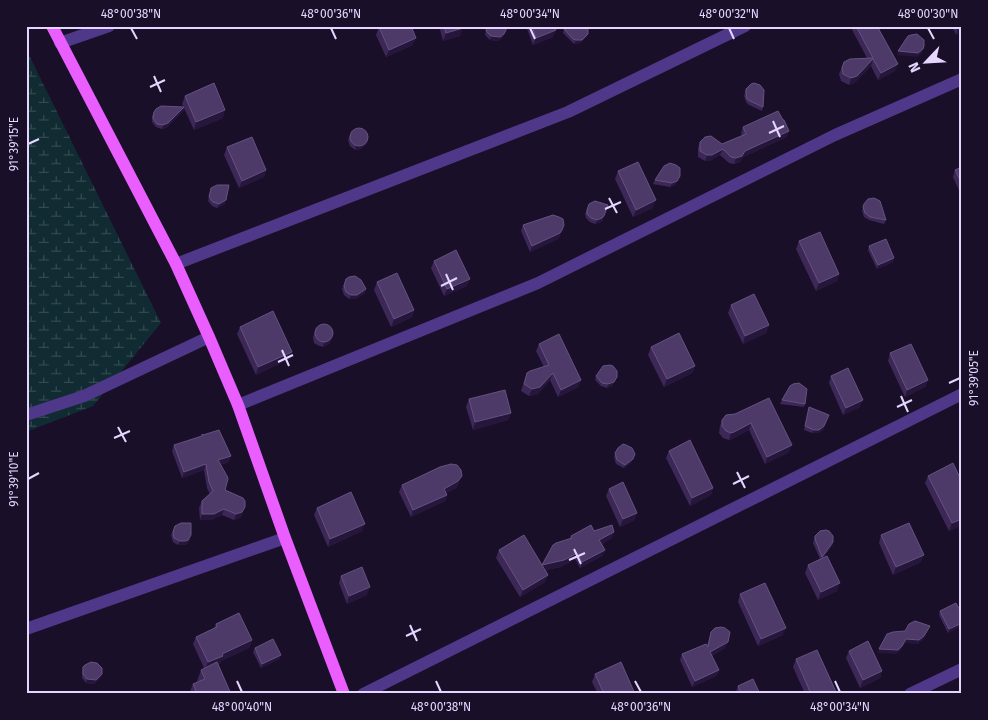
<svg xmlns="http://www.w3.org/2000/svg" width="988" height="720" font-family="'Fira Sans',sans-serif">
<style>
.wetland{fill:url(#wetland-marsh)}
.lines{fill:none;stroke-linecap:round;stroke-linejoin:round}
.minor{stroke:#4f3889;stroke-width:12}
.major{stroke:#ea5dff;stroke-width:12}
.wall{fill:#3c2757}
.shaded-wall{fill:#26163c}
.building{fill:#4e3a69;stroke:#655280}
.ticks{fill:none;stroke:#e4d6ff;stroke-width:2}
.neatline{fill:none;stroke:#e4d6ff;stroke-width:2}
.ticks-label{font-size:12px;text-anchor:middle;fill:#e4d6ff}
</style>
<defs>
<pattern id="wetland-marsh" width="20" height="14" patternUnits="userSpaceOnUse" patternTransform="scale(1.25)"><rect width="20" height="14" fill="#112b32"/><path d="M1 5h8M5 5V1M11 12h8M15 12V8" fill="none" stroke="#344951"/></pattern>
</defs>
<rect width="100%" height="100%" fill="#190f28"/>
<path class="wetland" d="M 26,49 L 161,323 L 93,406 L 26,432 Z"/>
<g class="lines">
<g class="minor">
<path d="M 60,43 L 109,26"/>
<path d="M 176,264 L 568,112 L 745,26"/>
<path d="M 238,405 L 538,283 L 835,135 L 962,79"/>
<path d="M 26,415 L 84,396 L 209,337"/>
<path d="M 26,629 L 285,538"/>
<path d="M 363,694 L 962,394"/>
<path d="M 910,694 L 962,669"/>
</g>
<path class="major" d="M 52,26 L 176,264 L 209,337 L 238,405 L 285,538 L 344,694"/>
</g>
<g class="wall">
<path d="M 439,26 L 462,26 L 460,36 L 443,41 Z"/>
<path d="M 487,26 L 503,37 L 498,41 L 490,40 L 485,35 Z"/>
<path d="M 526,26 L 555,26 L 553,37 L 533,45 Z"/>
<path d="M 850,26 L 877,26 L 895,71 L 878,80 L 871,66 L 854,83 L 849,85 L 841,81 L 839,74 L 844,62 L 867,58 Z"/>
<path d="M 952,26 L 962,26 L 956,35 Z"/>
<path d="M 379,27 L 413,45 L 386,57 L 376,35 Z"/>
<path d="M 564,29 L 588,34 L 586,37 L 580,43 L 574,44 L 563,33 Z"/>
<path d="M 746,89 L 763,107 L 762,111 L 749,105 L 746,102 L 744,96 Z"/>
<path d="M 185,96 L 223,118 L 194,130 L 184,108 L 183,111 L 167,127 L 162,129 L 156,127 L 152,122 L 152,116 L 154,112 L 184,107 L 182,104 Z"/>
<path d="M 743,127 L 787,137 L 743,157 L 740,162 L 734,164 L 729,163 L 720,155 L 710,161 L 705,161 L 698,157 L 698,148 L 700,142 L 722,144 L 742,136 L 741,133 Z"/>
<path d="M 352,130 L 368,140 L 367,143 L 361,149 L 355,150 L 350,146 L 348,140 Z"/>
<path d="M 227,147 L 266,170 L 264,177 L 239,188 L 224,155 Z"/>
<path d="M 962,167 L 962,197 L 953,177 L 955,170 Z"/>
<path d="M 618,171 L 653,208 L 633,217 L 615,179 Z"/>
<path d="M 655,180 L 679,180 L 675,185 L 670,187 L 653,184 Z"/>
<path d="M 211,188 L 225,204 L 217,208 L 212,206 L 208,201 Z"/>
<path d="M 589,204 L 603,220 L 601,222 L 595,224 L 590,222 L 586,218 L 585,214 Z"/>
<path d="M 864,204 L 886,220 L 884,224 L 869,220 L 864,217 L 862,211 Z"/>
<path d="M 523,225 L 560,236 L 558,239 L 530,252 L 521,231 Z"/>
<path d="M 799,241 L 839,274 L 837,281 L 816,291 L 796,249 Z"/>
<path d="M 869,246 L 893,262 L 877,269 L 868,250 Z"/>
<path d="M 434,261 L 467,286 L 444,296 L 431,268 Z"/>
<path d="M 346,279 L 365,293 L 355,299 L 349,299 L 344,295 L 342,289 Z"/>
<path d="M 377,282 L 414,310 L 412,317 L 391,327 L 374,290 Z"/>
<path d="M 731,305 L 769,325 L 766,333 L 743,344 L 728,313 Z"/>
<path d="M 240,327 L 292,352 L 289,359 L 256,375 L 237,334 Z"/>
<path d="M 316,327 L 330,343 L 323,347 L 317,345 L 314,343 L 313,337 Z"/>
<path d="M 539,344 L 581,380 L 578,387 L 558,397 L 550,380 L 538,394 L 529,396 L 521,391 L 527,373 L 544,367 L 536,351 Z"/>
<path d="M 651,347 L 695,366 L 692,373 L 664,387 L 648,355 Z"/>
<path d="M 890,353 L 928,380 L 925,387 L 905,397 L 888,361 Z"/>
<path d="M 596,376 L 615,381 L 612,386 L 607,388 L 601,386 L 595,380 Z"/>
<path d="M 831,376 L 860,407 L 843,415 L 829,383 Z"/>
<path d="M 769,398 L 789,452 L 765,464 L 749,430 L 732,439 L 729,440 L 723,438 L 719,433 L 720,426 L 722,420 Z"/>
<path d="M 469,399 L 511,413 L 508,420 L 473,430 L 466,407 Z"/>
<path d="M 782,400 L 805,404 L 804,407 L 780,404 Z"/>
<path d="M 809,407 L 829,415 L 823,430 L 818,433 L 812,433 L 804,430 Z"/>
<path d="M 174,445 L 229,462 L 220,465 L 225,490 L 243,513 L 240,518 L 234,520 L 222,515 L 211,520 L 200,520 L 199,508 L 202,501 L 210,494 L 207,488 L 204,470 L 182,478 L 172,451 Z"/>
<path d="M 618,448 L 631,463 L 624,468 L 616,464 L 614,457 Z"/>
<path d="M 669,451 L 713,488 L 711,495 L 690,506 L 666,458 Z"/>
<path d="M 928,476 L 962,482 L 962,525 L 949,531 L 925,483 Z"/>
<path d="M 459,483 L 456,488 L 446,493 L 447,495 L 445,501 L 411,517 L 399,492 L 402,485 Z"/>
<path d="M 609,489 L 637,513 L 634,520 L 620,527 L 606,496 Z"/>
<path d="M 317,508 L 362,531 L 328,547 L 314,515 Z"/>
<path d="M 175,526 L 190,539 L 187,544 L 184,545 L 178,545 L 173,542 L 171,535 Z"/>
<path d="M 594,531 L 612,538 L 602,544 L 605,550 L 602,556 L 580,568 L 575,559 L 561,567 L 546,570 L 548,575 L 545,582 L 520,597 L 496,558 L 499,550 L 542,565 L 570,538 L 571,536 Z"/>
<path d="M 881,535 L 921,562 L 893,575 L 879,543 Z"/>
<path d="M 815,536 L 833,542 L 832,546 L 822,559 L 837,591 L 818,600 L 805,573 L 808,565 L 820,559 L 813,543 Z"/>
<path d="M 341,576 L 367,595 L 347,604 L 339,583 Z"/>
<path d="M 740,594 L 783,635 L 758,646 L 738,602 Z"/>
<path d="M 940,611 L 962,614 L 948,633 L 939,615 Z"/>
<path d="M 216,624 L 252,640 L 249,648 L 221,661 L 220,663 L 218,664 L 231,694 L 189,694 L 193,684 L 198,682 L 197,681 L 201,670 L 204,668 L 193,644 L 196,637 L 214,628 Z"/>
<path d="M 711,632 L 725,648 L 712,656 L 719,670 L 716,676 L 692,687 L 680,660 L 682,654 L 707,645 Z"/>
<path d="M 255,648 L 281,655 L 279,659 L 261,668 L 253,652 Z"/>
<path d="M 849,651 L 882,671 L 880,678 L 860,688 L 846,658 Z"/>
<path d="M 796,659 L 837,694 L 805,694 L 793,667 Z"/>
<path d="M 83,667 L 102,674 L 100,678 L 94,684 L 86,683 L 82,678 L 82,671 Z"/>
<path d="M 595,674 L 635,694 L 598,694 L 592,682 Z"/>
<path d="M 738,686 L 760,694 L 735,694 Z"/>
</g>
<g class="shaded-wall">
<path d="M 508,26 L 503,37 L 498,41 L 490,40 L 491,36 Z"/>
<path d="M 962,26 L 962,32 L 956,35 L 958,28 Z"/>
<path d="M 463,28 L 460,36 L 443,41 L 446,33 Z"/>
<path d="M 556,30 L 553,37 L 533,45 L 536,38 Z"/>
<path d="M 588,34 L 586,37 L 580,43 L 574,44 L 576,40 Z"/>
<path d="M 416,38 L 413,45 L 386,57 L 389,50 Z"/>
<path d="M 923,49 L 922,53 L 917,57 L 897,55 L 898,51 Z"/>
<path d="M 873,59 L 871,66 L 854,83 L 849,85 L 851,78 Z"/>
<path d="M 898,64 L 895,71 L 878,80 L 881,73 Z"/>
<path d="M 184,107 L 183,111 L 167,127 L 162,129 L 163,125 Z"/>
<path d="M 225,110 L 223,118 L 194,130 L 196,122 Z"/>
<path d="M 789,131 L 787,137 L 743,157 L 740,162 L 734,164 L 736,158 L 745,151 Z"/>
<path d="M 368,140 L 367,143 L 361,149 L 355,150 L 356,146 Z"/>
<path d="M 723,149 L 720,155 L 710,161 L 705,161 L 707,155 Z"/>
<path d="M 266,170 L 264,177 L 239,188 L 242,181 Z"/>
<path d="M 680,176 L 679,180 L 675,185 L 670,187 L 672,183 Z"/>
<path d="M 226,200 L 225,204 L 217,208 L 219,204 Z"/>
<path d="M 656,200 L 653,208 L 633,217 L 636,210 Z"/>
<path d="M 604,216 L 603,220 L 601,222 L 595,224 L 597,220 Z"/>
<path d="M 562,230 L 560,236 L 558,239 L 530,252 L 532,246 Z"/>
<path d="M 894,258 L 893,262 L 877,269 L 878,265 Z"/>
<path d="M 839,274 L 837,281 L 816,291 L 819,283 Z"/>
<path d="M 470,279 L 467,286 L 444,296 L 447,289 Z"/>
<path d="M 366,289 L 365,293 L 355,299 L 349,299 L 351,295 Z"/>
<path d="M 414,310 L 412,317 L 391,327 L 394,319 Z"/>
<path d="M 769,325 L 766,333 L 743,344 L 745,336 Z"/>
<path d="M 332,339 L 330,343 L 323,347 L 324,343 Z"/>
<path d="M 292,352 L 289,359 L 256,375 L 258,367 Z"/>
<path d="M 695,366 L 692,373 L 664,387 L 667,379 Z"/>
<path d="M 553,373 L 550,380 L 538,394 L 529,396 L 532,389 Z"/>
<path d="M 617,377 L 612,386 L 607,388 L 608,384 Z"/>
<path d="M 581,380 L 578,387 L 558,397 L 561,390 Z"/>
<path d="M 928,380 L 925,387 L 905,397 L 907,390 Z"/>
<path d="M 863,400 L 860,407 L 843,415 L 846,408 Z"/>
<path d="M 511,413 L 508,420 L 473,430 L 475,422 Z"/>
<path d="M 829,415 L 823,430 L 818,433 L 812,433 L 814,430 Z"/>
<path d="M 751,423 L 749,430 L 732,439 L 729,440 L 731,433 Z"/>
<path d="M 792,445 L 789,452 L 765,464 L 767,457 Z"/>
<path d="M 231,456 L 229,462 L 216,466 L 218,460 Z"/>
<path d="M 633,459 L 631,463 L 624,468 L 625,465 Z"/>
<path d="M 206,464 L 204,470 L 182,478 L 184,472 Z"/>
<path d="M 462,476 L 459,483 L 456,488 L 442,495 L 444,489 Z"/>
<path d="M 713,488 L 711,495 L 690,506 L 692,498 Z"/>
<path d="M 447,495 L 445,501 L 411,517 L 413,510 Z"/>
<path d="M 245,507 L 243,513 L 240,518 L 234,520 L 236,514 Z"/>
<path d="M 224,509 L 222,515 L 211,520 L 200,520 L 202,514 Z"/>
<path d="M 637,513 L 634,520 L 620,527 L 623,519 Z"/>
<path d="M 962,519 L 962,525 L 949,531 L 952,523 Z"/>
<path d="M 365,524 L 362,531 L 328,547 L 330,539 Z"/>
<path d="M 614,532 L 612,538 L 597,547 L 599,540 Z"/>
<path d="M 191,535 L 187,544 L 184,545 L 178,545 L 180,541 Z"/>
<path d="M 833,542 L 832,546 L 820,560 L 822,557 Z"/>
<path d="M 605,550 L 602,556 L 580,568 L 582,562 Z"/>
<path d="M 577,553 L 575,559 L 561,567 L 540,571 L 542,565 Z"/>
<path d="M 924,555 L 921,562 L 893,575 L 896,567 Z"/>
<path d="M 548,575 L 545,582 L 520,597 L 523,590 Z"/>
<path d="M 840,583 L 837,591 L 818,600 L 821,592 Z"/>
<path d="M 370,587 L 367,595 L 347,604 L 349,596 Z"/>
<path d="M 962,623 L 962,626 L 948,633 L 949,629 Z"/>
<path d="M 930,626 L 923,640 L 918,644 L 905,643 L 901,650 L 896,654 L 878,653 L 879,649 L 906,639 Z"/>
<path d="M 786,628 L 783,635 L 758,646 L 761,639 Z"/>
<path d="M 252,640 L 249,648 L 221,661 L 220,663 L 205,670 L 208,662 L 222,654 Z"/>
<path d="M 728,642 L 725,648 L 708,659 L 710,652 Z"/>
<path d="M 281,655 L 279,659 L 261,668 L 262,664 Z"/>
<path d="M 719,670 L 716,676 L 692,687 L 695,681 Z"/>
<path d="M 882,671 L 880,678 L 860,688 L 863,680 Z"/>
<path d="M 102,674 L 100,678 L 94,684 L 86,683 L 87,679 Z"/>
</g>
<g class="building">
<path d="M 382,26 L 411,26 L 416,38 L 389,50 L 379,27 Z"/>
<path d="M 444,26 L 462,26 L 463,28 L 446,33 Z"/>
<path d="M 487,26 L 508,26 L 504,34 L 500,37 L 491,36 L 486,31 Z"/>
<path d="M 532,26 L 555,26 L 556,30 L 536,38 Z"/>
<path d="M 568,26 L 587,26 L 588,27 L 588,34 L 582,40 L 576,40 L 573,39 L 564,29 Z"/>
<path d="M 856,26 L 877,26 L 898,64 L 881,73 L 873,59 L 857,76 L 851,78 L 843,74 L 842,68 L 844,62 L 850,59 L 873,58 Z"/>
<path d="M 917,34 L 924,40 L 924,46 L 923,49 L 918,53 L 898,51 L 908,36 L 911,35 Z"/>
<path d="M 214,83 L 225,110 L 196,122 L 185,96 Z"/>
<path d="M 754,83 L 760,85 L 764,90 L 763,107 L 750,101 L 747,99 L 746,93 L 746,89 L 751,84 Z"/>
<path d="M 161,106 L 184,107 L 168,123 L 163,125 L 157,124 L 153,118 L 154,112 L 156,109 Z"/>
<path d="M 778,111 L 783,120 L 784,120 L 789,131 L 745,151 L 742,156 L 736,158 L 731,157 L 723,149 L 712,155 L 707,155 L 700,151 L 700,142 L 705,137 L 711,136 L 722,144 L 746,134 L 743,127 Z"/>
<circle cx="359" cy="137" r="9"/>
<path d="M 252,137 L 266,170 L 242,181 L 227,147 Z"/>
<path d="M 638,162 L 656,200 L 636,210 L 618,171 Z"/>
<path d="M 670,163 L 676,165 L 680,168 L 680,176 L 677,181 L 672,183 L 655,180 L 664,166 Z"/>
<path d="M 962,167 L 962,184 L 955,170 Z"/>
<path d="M 217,185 L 229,185 L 226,200 L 219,204 L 213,202 L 209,197 L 211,188 Z"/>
<path d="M 874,198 L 880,201 L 886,220 L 870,217 L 865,213 L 863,207 L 864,204 L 868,199 Z"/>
<path d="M 595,201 L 608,205 L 604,216 L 602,218 L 597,220 L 591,218 L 587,214 L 587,210 L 589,204 Z"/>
<path d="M 553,215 L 559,217 L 563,219 L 564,225 L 562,230 L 560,233 L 532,246 L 523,225 Z"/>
<path d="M 820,232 L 839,274 L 819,283 L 799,241 Z"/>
<path d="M 886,239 L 894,258 L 878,265 L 869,246 Z"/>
<path d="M 456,250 L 470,279 L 447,289 L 434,261 Z"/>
<path d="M 397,273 L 414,310 L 394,319 L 377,282 Z"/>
<path d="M 355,276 L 361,280 L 366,289 L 357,295 L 351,295 L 346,292 L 344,286 L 346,279 L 349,277 Z"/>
<path d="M 754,294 L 769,325 L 745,336 L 731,305 Z"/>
<path d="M 273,311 L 292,352 L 258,367 L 240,327 Z"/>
<circle cx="324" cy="333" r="9"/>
<path d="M 679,333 L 695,366 L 667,379 L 651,347 Z"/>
<path d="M 559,334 L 581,380 L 561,390 L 553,373 L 540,387 L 532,389 L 524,384 L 527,373 L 530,371 L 549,365 L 539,344 Z"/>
<path d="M 911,344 L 928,380 L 907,390 L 890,353 Z"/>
<path d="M 610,365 L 613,366 L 617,371 L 617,377 L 614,382 L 608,384 L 602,383 L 596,376 L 603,366 Z"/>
<path d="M 848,368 L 863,400 L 846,408 L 831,376 Z"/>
<path d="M 799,383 L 807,389 L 805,404 L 782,400 L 790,386 L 793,384 Z"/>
<path d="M 505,390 L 511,413 L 475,422 L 469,399 Z"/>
<path d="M 769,398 L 792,445 L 767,457 L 751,423 L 734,432 L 731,433 L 726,431 L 722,426 L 722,420 L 726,415 L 735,414 Z"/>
<path d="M 809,407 L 829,415 L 824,426 L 819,430 L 814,430 L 805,426 Z"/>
<path d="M 219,430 L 231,456 L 218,460 L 227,476 L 228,479 L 225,490 L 243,498 L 245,501 L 245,507 L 242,512 L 236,514 L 224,509 L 214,514 L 202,514 L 202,501 L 213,491 L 209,482 L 206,464 L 184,472 L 174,445 L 202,436 L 202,434 L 203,435 Z"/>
<path d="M 690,440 L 713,488 L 692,498 L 669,451 Z"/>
<path d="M 623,444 L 626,445 L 632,448 L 635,454 L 633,459 L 625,465 L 617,460 L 615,453 L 618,448 Z"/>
<path d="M 953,463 L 962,482 L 962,519 L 952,523 L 928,476 Z"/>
<path d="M 451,464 L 457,465 L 461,470 L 462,476 L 458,481 L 444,489 L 447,495 L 413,510 L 402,485 L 440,467 Z"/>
<path d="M 623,482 L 637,513 L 623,519 L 609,489 Z"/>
<path d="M 351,492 L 365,524 L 330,539 L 317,508 Z"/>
<path d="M 181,523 L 191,523 L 191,535 L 188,540 L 185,541 L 180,541 L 174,538 L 173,532 L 175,526 Z"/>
<path d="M 909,523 L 924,555 L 896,567 L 881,535 Z"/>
<path d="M 591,525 L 594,531 L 612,525 L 614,532 L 599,540 L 605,550 L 582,562 L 577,553 L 564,560 L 542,565 L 553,545 L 556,543 L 572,538 L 571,536 Z"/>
<path d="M 826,530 L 829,531 L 833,536 L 833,542 L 822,557 L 815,539 L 815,536 L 820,531 Z"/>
<path d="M 524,535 L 548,575 L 523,590 L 499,550 Z"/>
<path d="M 827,556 L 840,583 L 821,592 L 808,565 Z"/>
<path d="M 362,567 L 370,587 L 349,596 L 341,576 Z"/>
<path d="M 765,583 L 786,628 L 761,639 L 740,594 Z"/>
<path d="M 956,603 L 962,614 L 962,623 L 949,629 L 940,611 Z"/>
<path d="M 239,613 L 252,640 L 222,654 L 223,656 L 208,662 L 196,637 L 217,627 L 216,624 Z"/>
<path d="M 915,621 L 930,626 L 924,636 L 919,640 L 906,639 L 902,646 L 898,650 L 879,649 L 887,634 L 893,632 L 905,631 L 909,624 Z"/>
<path d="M 721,627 L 725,628 L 730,632 L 728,642 L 710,652 L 719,670 L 695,681 L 682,654 L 706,644 L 708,647 L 711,632 L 715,628 Z"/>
<path d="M 273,639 L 281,655 L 262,664 L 255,648 Z"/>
<path d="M 868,641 L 882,671 L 863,680 L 849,651 Z"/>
<path d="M 817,650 L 837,694 L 811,694 L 796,659 Z"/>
<path d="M 91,662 L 97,663 L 102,668 L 102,674 L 96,680 L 87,679 L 83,674 L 83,667 L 85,665 Z"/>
<path d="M 217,662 L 231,694 L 197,694 L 193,684 L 205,679 L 201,670 Z"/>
<path d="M 621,662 L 635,694 L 604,694 L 595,674 Z"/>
<path d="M 753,679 L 760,694 L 741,694 L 738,686 Z"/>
</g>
<path class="ticks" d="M 131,28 L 137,39M 331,28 L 336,39M 530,28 L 535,39M 729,28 L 734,39M 928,28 L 934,39M 154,76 L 161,92M 150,87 L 165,80M 773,121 L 780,137M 769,133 L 784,126M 28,144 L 39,139M 609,198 L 617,213M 605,209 L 621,202M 446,274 L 453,290M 441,286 L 457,278M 282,350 L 289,366M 278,362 L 293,355M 949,383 L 960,378M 901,396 L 908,412M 897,407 L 912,400M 118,427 L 126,442M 114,438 L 130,431M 737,472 L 745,488M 28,479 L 39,473M 733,484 L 749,476M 574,549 L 581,564M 569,560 L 585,553M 410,625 L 417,641M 406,636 L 421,629M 237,681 L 242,692M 436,681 L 441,692M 635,681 L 641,692M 835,681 L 840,692"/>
<rect width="988" height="720" fill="none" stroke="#190f28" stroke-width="55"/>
<g transform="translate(926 62) rotate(245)" stroke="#190f28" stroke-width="4" paint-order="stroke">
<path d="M0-4L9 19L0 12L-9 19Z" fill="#e4d6ff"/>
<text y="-8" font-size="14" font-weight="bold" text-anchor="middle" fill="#e4d6ff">N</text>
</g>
<rect x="28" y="28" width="932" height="664" class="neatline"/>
<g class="ticks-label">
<text x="131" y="18">48°00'38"N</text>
<text x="331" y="18">48°00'36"N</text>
<text x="530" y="18">48°00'34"N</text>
<text x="729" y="18">48°00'32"N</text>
<text x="928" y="18">48°00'30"N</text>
<text transform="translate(14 144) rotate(-90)" y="4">91°39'15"E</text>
<text transform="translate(974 378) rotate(-90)" y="4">91°39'05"E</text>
<text transform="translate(14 479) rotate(-90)" y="4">91°39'10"E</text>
<text x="242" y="711">48°00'40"N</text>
<text x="441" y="711">48°00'38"N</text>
<text x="641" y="711">48°00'36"N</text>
<text x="840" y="711">48°00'34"N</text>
</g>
</svg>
